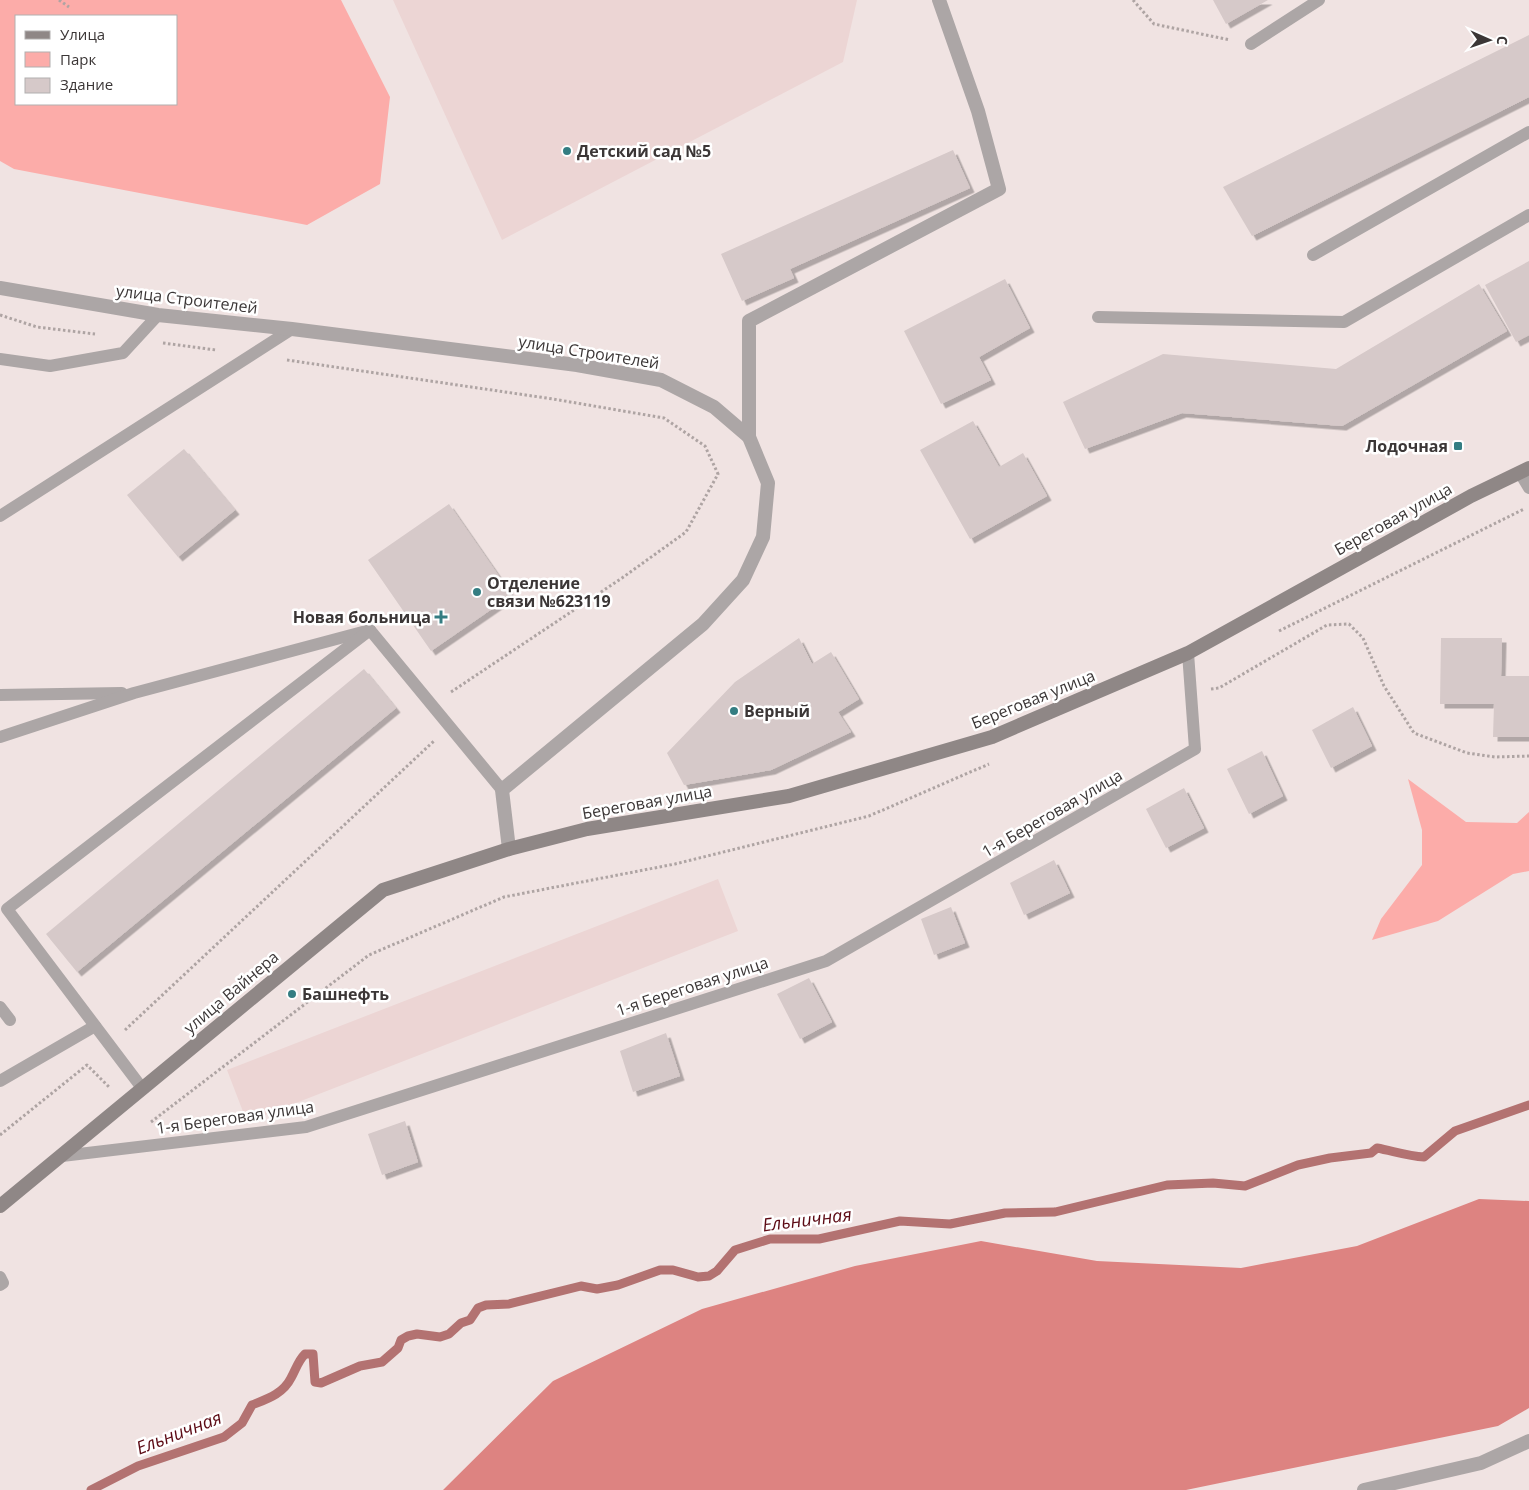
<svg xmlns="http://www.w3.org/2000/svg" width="1529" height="1490" font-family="'Open Sans',sans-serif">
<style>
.built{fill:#ecd5d4}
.green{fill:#fcaca9;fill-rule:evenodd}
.forest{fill:#dd8381}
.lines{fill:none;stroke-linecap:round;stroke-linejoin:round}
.stream{stroke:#b37271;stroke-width:9}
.building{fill:#d6c9c9;filter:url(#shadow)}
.path{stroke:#aea4a3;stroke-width:3;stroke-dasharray:2.5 2.5;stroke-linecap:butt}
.service{stroke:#aca6a6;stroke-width:12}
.minor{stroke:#aca6a6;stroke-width:14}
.tertiary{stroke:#aca6a6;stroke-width:14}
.secondary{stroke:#8f8786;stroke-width:14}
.poi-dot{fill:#347d82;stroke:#fff;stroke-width:2}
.labels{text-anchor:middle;stroke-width:5;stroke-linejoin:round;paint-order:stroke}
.poi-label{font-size:16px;font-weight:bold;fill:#3b3636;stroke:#fff;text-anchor:start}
.street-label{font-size:16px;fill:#3b3636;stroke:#fff}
.water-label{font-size:18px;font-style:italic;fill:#5c0a14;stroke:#fff}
</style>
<defs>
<filter id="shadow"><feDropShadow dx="4.5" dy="4.5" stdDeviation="0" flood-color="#0004"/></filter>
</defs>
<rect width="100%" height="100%" fill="#f0e3e2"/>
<g class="built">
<path d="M 393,0 L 857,0 L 843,62 L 502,240 Z"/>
<path d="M 718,879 L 738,931 L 247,1122 L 227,1070 Z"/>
</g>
<g class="green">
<path d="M 0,0 L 341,0 L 390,97 L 380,184 L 307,225 L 14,169 L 0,161 ZM 176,16 L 176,104 L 16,104 L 16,16 Z"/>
<path d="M 1408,779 L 1466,822 L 1517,823 L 1529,812 L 1529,871 L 1513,874 L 1438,921 L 1372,940 L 1381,919 L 1422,865 L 1422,830 Z"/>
</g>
<path class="forest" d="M 1479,1199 L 1529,1201 L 1529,1408 L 1498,1426 L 1186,1490 L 443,1490 L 553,1381 L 702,1309 L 855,1266 L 981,1241 L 1097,1261 L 1241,1268 L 1357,1246 Z"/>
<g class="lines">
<path class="stream" d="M 91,1490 L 138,1466 L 224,1437 L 242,1423 L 252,1405 C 267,1399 283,1394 291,1378 C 296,1369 298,1361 305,1354 L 313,1354 L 315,1382 L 321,1383 L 360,1366 L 382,1362 L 398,1348 L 401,1340 L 408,1336 L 417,1334 L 440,1337 L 449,1334 L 461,1323 L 470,1320 L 478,1308 L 486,1305 L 509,1304 L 581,1286 L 597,1289 L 618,1285 L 660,1270 L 673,1270 L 698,1277 L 709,1276 L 717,1271 L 735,1250 L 770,1239 L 819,1239 L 900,1221 L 950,1224 L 1005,1213 L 1055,1212 L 1167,1185 L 1213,1183 L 1245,1186 L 1298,1165 L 1330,1158 L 1371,1153 L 1377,1148 C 1393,1151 1408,1156 1424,1157 L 1455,1131 L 1529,1105"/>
</g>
<g class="building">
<path d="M 1213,0 L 1268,0 L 1226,24 Z"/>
<path d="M 1529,35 L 1529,97 L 1252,236 L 1223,187 Z"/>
<path d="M 953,150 L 970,188 L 790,269 L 794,278 L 742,301 L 721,254 Z"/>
<path d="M 1529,261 L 1529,335 L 1516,342 L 1485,285 Z"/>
<path d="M 1005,279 L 1030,328 L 979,357 L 991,380 L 941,404 L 904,331 Z"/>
<path d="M 1479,284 L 1507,331 L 1342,426 L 1182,413 L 1085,449 L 1063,402 L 1163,354 L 1336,369 Z"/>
<path d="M 973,421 L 999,467 L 1023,453 L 1047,496 L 970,539 L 920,450 Z"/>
<path d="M 184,449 L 235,510 L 178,557 L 127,495 Z"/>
<path d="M 449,504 L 512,595 L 431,651 L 368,560 Z"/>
<path d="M 799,638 L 812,664 L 831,652 L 859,699 L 838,712 L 851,732 L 771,770 L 684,785 L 667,753 L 735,682 Z"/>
<path d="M 1441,638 L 1502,638 L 1501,676 L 1529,676 L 1529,737 L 1493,737 L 1494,704 L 1440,704 Z"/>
<path d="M 364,669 L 396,708 L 77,972 L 46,934 Z"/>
<path d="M 1353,707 L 1372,746 L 1331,768 L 1312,730 Z"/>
<path d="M 1262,751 L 1283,796 L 1249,814 L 1227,769 Z"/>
<path d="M 1184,788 L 1204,828 L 1166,848 L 1146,809 Z"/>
<path d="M 1054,860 L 1070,893 L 1024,915 L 1010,883 Z"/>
<path d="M 951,907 L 965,943 L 934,955 L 921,919 Z"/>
<path d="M 809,978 L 832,1022 L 800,1039 L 777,994 Z"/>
<path d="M 666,1033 L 680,1076 L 633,1092 L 620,1051 Z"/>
<path d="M 405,1121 L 418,1162 L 382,1175 L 368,1134 Z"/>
</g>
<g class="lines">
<g class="path">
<path d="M 59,0 L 69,7"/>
<path d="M 1133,0 L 1154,24 L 1230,40"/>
<path d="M 0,315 L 37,327 L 95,334"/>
<path d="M 163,343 L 216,350"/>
<path d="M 287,360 L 553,399 L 664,418 L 705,446 L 718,474 L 686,532 L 622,578 L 451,692"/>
<path d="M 1279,631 L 1524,509"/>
<path d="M 1211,689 L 1219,688 L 1327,625 L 1349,624 L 1363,638 L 1384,686 L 1414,733 L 1467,753 L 1495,757 L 1529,756"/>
<path d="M 125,1030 L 435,740"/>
<path d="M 151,1122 L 369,955 L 504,897 L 675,864 L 869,816 L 989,764"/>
<path d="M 0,1135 L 87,1065 L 109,1087"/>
</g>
<g class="service">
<path d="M 1251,44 L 1319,0"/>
<path d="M 1313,255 L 1529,132"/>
<path d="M 1098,317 L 1344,322 L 1529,215"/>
<path d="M 0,359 L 50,366 L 123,353 L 158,315"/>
<path d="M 1520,473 L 1529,488"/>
<path d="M 0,516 L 292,329"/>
<path d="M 0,695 L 122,693"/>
<path d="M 0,737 L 134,693 L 370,630 L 502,790"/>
<path d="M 0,1007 L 10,1020"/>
<path d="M 0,1081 L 95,1026"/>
<path d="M 142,1088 L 7,909 L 370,630"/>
<path d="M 62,1156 L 306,1127 L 826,961 L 1195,749 L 1188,653"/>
<path d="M 0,1277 L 3,1283 L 0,1285"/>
</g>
<g class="minor">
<path d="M 0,288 L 158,315 L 292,329 L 577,365 L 661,380 L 714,407 L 749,437 L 768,483 L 763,537 L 743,580 L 703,624 L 502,790 L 509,849"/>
<path d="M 749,437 L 749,321 L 999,189 L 978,111 L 939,0"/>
</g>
<path class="tertiary" d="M 1364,1490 L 1481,1463 L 1529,1441"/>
<path class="secondary" d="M 0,1206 L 383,890 L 509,849 L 587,829 L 789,796 L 992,737 L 1188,653 L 1471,496 L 1529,468"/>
</g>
<g class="poi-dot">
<circle cx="567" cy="151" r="5"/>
<rect x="1453" y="441" width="10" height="10" rx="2.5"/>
<circle cx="477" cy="592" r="5"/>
<path d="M438.5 609.5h5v5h5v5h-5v5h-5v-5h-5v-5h5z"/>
<circle cx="734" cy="711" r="5"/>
<circle cx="292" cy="994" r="5"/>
</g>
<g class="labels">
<g class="poi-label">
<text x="577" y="157">Детский сад №5</text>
<text x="1448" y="452" text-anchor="end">Лодочная</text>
<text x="487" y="589">Отделение<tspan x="487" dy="18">связи №623119</tspan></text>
<text x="431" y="623" text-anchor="end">Новая больница</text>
<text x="744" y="717">Верный</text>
<text x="302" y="1000">Башнефть</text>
</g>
<g class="street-label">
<text transform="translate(187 299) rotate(7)" y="6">улица Строителей</text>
<text transform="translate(589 352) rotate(9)" y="6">улица Строителей</text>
<text transform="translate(1393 519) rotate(-29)" y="6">Береговая улица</text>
<text transform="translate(1033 699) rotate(-22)" y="6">Береговая улица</text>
<text transform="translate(647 802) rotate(-10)" y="6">Береговая улица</text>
<text transform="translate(1052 813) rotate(-30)" y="6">1-я Береговая улица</text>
<text transform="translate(692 986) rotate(-18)" y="6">1-я Береговая улица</text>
<text transform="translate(231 992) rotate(-40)" y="6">улица Вайнера</text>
<text transform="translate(235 1117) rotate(-8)" y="6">1-я Береговая улица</text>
</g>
<g class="water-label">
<text transform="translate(807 1220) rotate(-7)" y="6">Ельничная</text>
<text transform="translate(179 1433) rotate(-21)" y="6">Ельничная</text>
</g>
</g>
<rect x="15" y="15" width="162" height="90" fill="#ffffff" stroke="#b1afaf"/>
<rect x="25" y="31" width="25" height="8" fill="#8f8786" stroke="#b1afaf"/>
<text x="60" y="40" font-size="15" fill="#3b3636">Улица</text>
<rect x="25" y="52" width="25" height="15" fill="#fcaca9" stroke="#b1afaf"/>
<text x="60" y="65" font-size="15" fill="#3b3636">Парк</text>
<rect x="25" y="78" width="25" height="15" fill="#d6c9c9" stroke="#b1afaf"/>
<text x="60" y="90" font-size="15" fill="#3b3636">Здание</text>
<g transform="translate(1489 40) rotate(92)" stroke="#ffffff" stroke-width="4" paint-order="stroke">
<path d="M0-4L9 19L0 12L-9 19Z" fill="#3b3636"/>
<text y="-8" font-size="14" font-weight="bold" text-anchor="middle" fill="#3b3636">С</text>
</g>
</svg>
